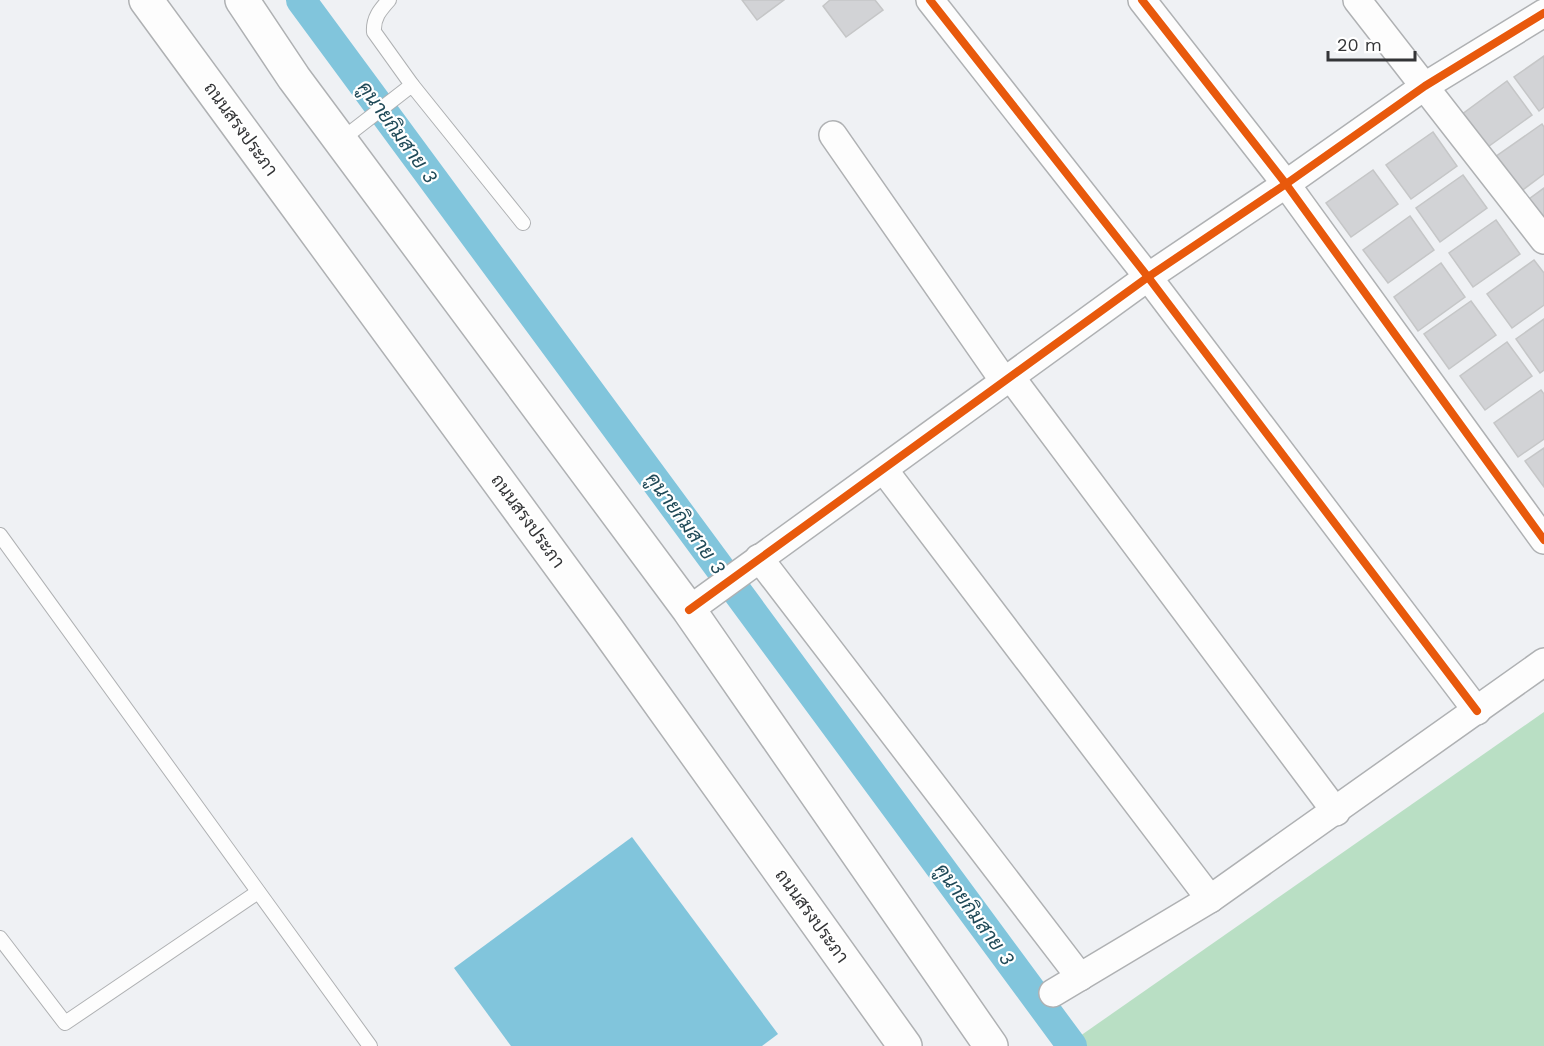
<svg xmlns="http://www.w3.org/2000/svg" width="1544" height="1046" font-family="'Work Sans',Sarabun,sans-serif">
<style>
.green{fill:#b9dfc4}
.water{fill:#81c5dc}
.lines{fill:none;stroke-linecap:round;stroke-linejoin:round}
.canal{stroke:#81c5dc;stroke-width:30}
.building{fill:#d2d3d6;stroke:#c5c6c7;stroke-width:1.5}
.lane-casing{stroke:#afb1b3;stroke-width:16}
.street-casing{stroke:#afb1b3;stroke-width:30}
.secondary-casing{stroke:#afb1b3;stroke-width:36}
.lane{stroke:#fdfdfd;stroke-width:14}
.street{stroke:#fdfdfd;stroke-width:27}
.secondary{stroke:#fdfdfd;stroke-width:33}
.cycleway-casing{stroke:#fff;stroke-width:11}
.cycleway{stroke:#e8590c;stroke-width:8}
.labels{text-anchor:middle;stroke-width:4.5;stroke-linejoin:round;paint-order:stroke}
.street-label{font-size:18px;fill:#343537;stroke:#fff}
.water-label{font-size:20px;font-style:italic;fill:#204a58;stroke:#fff}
</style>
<rect width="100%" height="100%" fill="#eff1f4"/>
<path class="green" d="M 1544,712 L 1544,1046 L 1072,1046 L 1070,1043 Z"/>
<path class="water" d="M 632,837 L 778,1034 L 762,1046 L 511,1046 L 454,968 Z"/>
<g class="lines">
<path class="canal" d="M 301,0 L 1072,1046"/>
</g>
<g class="building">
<path d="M 742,0 L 784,0 L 757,20 Z"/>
<path d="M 830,0 L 875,0 L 883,10 L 846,37 L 823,6 Z"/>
<path d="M 1544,56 L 1544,107 L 1539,111 L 1514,77 Z"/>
<path d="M 1507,81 L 1532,115 L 1485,149 L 1461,115 Z"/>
<path d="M 1542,124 L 1544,127 L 1544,174 L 1520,192 L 1495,157 Z"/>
<path d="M 1433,132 L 1457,166 L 1411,199 L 1386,165 Z"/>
<path d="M 1373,170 L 1398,204 L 1351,237 L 1326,203 Z"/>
<path d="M 1463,175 L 1487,208 L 1440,242 L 1416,208 Z"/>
<path d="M 1544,188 L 1544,220 L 1529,199 Z"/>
<path d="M 1410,216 L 1434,250 L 1388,283 L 1363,250 Z"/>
<path d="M 1496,220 L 1520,254 L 1473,287 L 1449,253 Z"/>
<path d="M 1534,260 L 1544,273 L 1544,305 L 1512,328 L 1487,294 Z"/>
<path d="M 1441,263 L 1465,297 L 1418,331 L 1394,297 Z"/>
<path d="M 1471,301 L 1496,335 L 1449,369 L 1424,334 Z"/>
<path d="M 1544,319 L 1544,370 L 1540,373 L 1516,339 Z"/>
<path d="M 1507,342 L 1532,376 L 1485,410 L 1460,376 Z"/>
<path d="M 1541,390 L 1544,394 L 1544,439 L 1518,457 L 1494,423 Z"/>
<path d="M 1544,448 L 1544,487 L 1525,461 Z"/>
</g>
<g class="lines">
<g class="lane-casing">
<g id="lane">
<path d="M 389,0 C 380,10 373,18 374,32 L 412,85"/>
<path d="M 341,140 L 412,85 L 523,223"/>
<path d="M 0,535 L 370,1046"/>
<path d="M 0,938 L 65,1023 L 258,892"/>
</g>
</g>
<g class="street-casing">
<g id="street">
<path d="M 930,0 L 1148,277 L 1477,711"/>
<path d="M 1142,0 L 1286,184 L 1544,540"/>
<path d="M 1357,0 L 1544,240"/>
<path d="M 833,135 L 1004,381"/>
<path d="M 1010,376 L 1336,812"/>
<path d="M 884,470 L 1210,899"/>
<path d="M 759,558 L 1080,977"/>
<path d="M 689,610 L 1148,277 L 1286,184 L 1425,86 L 1544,13"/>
<path d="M 1053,993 L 1210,899 L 1544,662"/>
</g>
</g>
<g class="secondary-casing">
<g id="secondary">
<path d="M 146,0 L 606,628 L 905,1046"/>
<path d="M 242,0 L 294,78 L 689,610 L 991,1046"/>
</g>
</g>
<use href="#lane" class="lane"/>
<use href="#street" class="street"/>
<use href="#secondary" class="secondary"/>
<g class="cycleway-casing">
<g id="cycleway">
<path d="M 930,0 L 1148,277 L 1477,711"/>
<path d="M 1142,0 L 1286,184 L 1544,540"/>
<path d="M 689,610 L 1148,277 L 1286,184 L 1425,86 L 1544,13"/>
</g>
</g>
<use href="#cycleway" class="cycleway"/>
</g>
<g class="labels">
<g class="street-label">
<text transform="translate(241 129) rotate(54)" y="6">ถนนสรงประภา</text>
<text transform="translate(528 521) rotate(54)" y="6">ถนนสรงประภา</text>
<text transform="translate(812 916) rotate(54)" y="6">ถนนสรงประภา</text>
</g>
<g class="water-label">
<text transform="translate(398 132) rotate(54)" y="7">คูนายกิมสาย 3</text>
<text transform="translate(686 523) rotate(54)" y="7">คูนายกิมสาย 3</text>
<text transform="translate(975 914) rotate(54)" y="7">คูนายกิมสาย 3</text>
</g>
</g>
<path d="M1328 51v9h87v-9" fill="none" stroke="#343537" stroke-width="3"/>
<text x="1337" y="51" font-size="18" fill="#343537" stroke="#ffffff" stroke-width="4.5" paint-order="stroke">20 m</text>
</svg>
